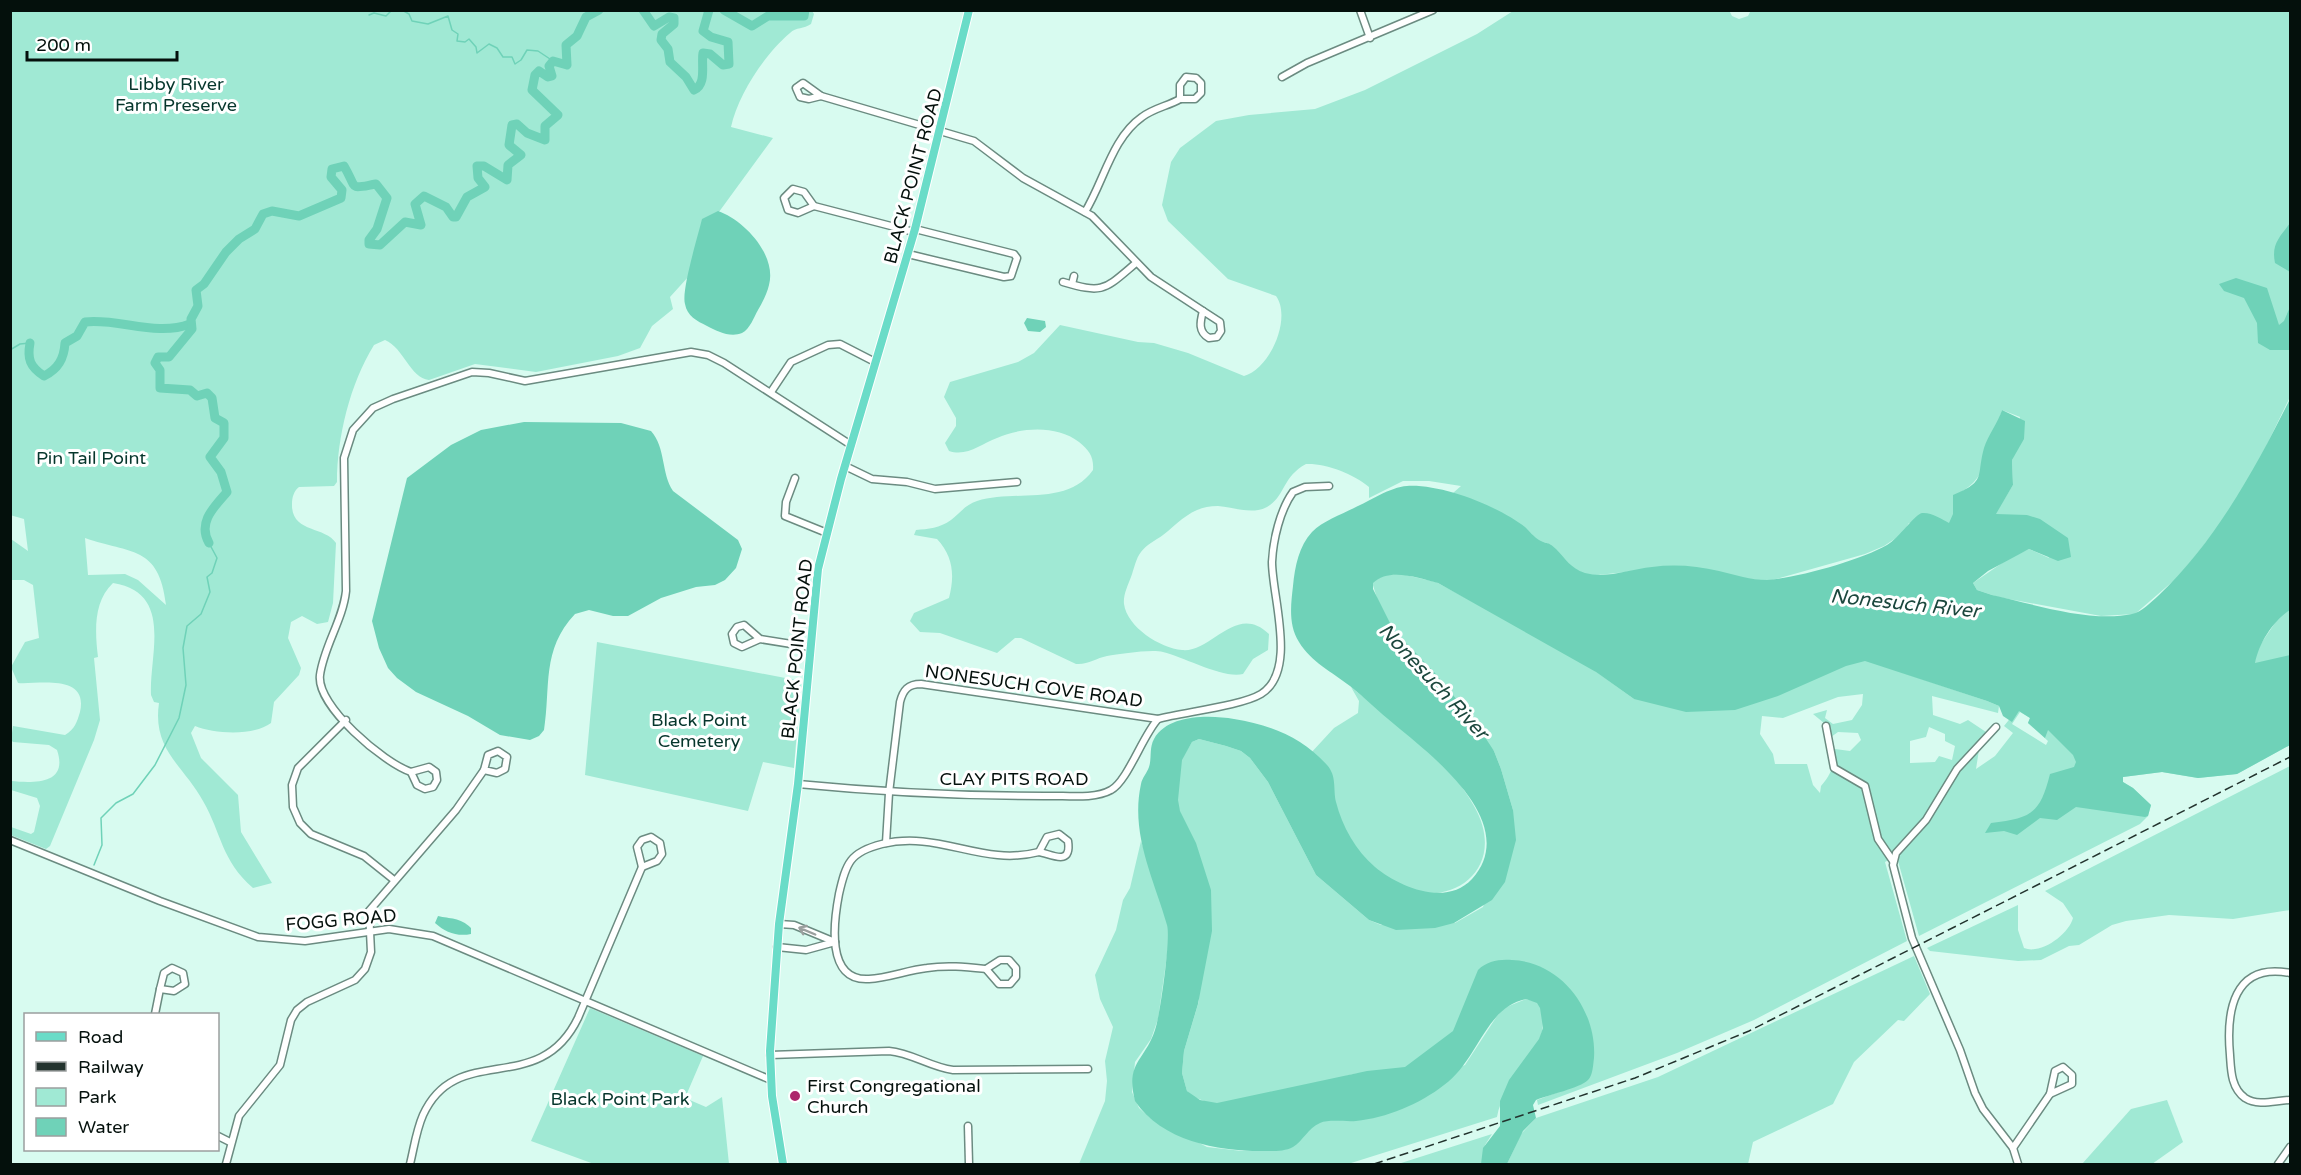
<svg xmlns="http://www.w3.org/2000/svg" width="2301" height="1175" font-family="'Varela Round',sans-serif">
<style>
.green{fill:#a0e9d4;fill-rule:evenodd}
.water{fill:#6fd2b8}
.lines{fill:none;stroke-linecap:round;stroke-linejoin:round}
.stream{stroke:#6fd2b8;stroke-width:1.5}
.river{stroke:#6fd2b8;stroke-width:9}
.minor-casing{stroke:#6b8b81;stroke-width:9}
.major-casing{stroke:#fff;stroke-width:10}
.minor{stroke:#fff;stroke-width:6}
.major{stroke:#6adcc8;stroke-width:8}
.rail{stroke:#23332e;stroke-width:1.5;stroke-dasharray:9 4.5;stroke-linecap:butt}
.oneway{stroke:#9b9f9e}
.poi-dot{fill:#ad266b;stroke:#fff;stroke-width:2}
.labels{text-anchor:middle;stroke-width:6;stroke-linejoin:round;paint-order:stroke}
.park-label{font-size:18px;fill:#06362c;stroke:#fff}
.street-label{font-size:18px;fill:#04100c;stroke:#fff}
.poi-label{font-size:18px;fill:#04100c;stroke:#fff;text-anchor:start}
.water-label{font-size:20px;font-style:italic;fill:#1c483e;stroke:#fff}
</style>
<rect width="100%" height="100%" fill="#d8fbf0"/>
<g class="green">
<path d="M 1729,10 L 1732,16 L 1739,19 L 1748,16 L 1751,10 L 2290,11 L 2290,397 L 2257,465 L 2223,521 L 2179,576 L 2135,614 L 2101,616 L 1998,597 L 1977,590 L 1973,583 L 2008,559 L 2029,549 L 2049,558 L 2027,515 L 1994,516 L 2013,485 L 2012,460 L 2020,417 L 2002,410 C 1993,439 1989,479 1959,493 L 1953,520 L 1949,525 L 1909,523 L 1902,534 L 1884,546 L 1865,554 L 1769,581 L 1644,570 L 1589,576 L 1572,568 L 1538,542 L 1453,493 L 1461,486 L 1429,481 L 1403,481 L 1369,498 L 1369,487 C 1354,474 1325,463 1306,464 C 1282,477 1285,497 1267,507 C 1252,515 1233,507 1218,506 C 1192,506 1181,521 1163,535 C 1156,540 1146,545 1141,552 C 1136,558 1134,569 1131,577 C 1128,585 1123,595 1124,604 C 1127,627 1160,648 1182,650 C 1212,653 1236,602 1269,634 L 1268,650 L 1253,659 L 1243,674 C 1223,679 1184,657 1163,652 C 1151,649 1120,654 1107,656 C 1096,658 1088,665 1076,664 L 1021,638 L 1015,638 L 997,653 L 940,633 L 920,632 L 910,621 L 914,613 L 949,598 C 955,575 953,556 937,539 L 914,535 L 916,530 C 928,529 940,528 951,520 C 960,513 965,505 977,501 C 1015,489 1067,507 1093,470 C 1094,457 1089,450 1079,442 C 1057,425 1022,427 997,438 C 981,444 967,457 949,451 L 945,443 L 956,426 L 956,418 L 944,397 L 950,382 L 1018,362 L 1034,353 L 1060,325 L 1138,342 L 1154,343 L 1188,353 L 1244,376 C 1270,369 1292,318 1276,296 L 1228,279 L 1168,221 L 1162,205 L 1171,162 L 1180,148 L 1216,121 L 1249,115 L 1315,109 L 1365,90 L 1477,34 L 1513,11 Z"/>
<path d="M 11,11 L 812,11 L 814,14 L 811,24 C 804,29 796,27 790,33 C 765,54 738,95 731,127 L 773,138 L 697,242 L 689,276 L 670,297 L 673,309 L 652,326 L 640,348 L 618,356 L 536,372 L 475,364 L 429,380 C 410,378 404,348 385,340 L 374,345 C 350,384 337,437 337,482 L 334,486 L 299,487 C 294,491 292,497 292,504 C 291,533 325,526 336,543 L 333,603 L 328,622 L 317,624 L 302,616 L 291,622 L 288,638 L 301,668 L 299,675 L 274,702 L 271,723 C 254,736 215,734 195,726 L 191,733 L 201,758 L 238,795 L 241,832 L 272,883 L 253,888 C 221,860 222,834 203,801 C 184,766 152,750 159,703 L 154,702 L 151,695 C 149,654 174,593 113,583 C 93,602 95,632 98,657 L 94,658 L 100,720 L 94,740 L 50,846 L 46,849 L 11,835 L 11,827 L 31,834 L 34,832 L 40,806 L 37,798 L 11,790 L 11,781 C 33,783 69,785 57,750 L 49,745 L 13,742 L 11,740 L 13,726 L 65,735 C 75,729 77,722 80,712 C 89,672 35,685 18,683 L 11,667 L 25,642 L 39,638 L 33,585 L 24,580 L 11,580 L 11,539 L 28,551 L 24,519 L 10,515 ZM 85,538 C 131,554 159,545 166,605 L 138,580 L 125,574 L 88,575 Z"/>
<path d="M 1401,574 L 1436,582 L 1577,658 L 1634,699 L 1817,673 L 1865,660 L 1987,701 L 1999,706 L 1998,713 L 1932,696 L 1933,715 L 1960,724 L 1968,720 L 1986,732 L 1981,737 L 1976,769 L 1995,756 L 2013,733 L 2004,726 L 2016,711 L 2249,661 L 2290,601 L 2290,745 L 2237,774 L 2198,778 L 2162,772 L 2123,777 L 2123,782 L 2133,788 L 2151,805 L 2148,816 L 2140,824 L 1919,936 L 1898,861 L 1892,858 L 1885,862 L 1907,941 L 1754,1020 L 1677,1053 L 1538,1105 L 1537,1100 L 1583,1083 L 1591,1074 L 1555,979 L 1457,1028 L 1414,1069 L 1353,1074 L 1280,1095 L 1214,1105 L 1194,1097 L 1187,1091 L 1182,1073 L 1184,1051 L 1199,1001 L 1193,844 L 1178,807 L 1177,789 L 1180,762 L 1192,742 L 1199,739 L 1226,746 L 1241,751 L 1250,758 L 1268,782 L 1316,875 L 1369,920 L 1381,925 L 1455,923 L 1483,907 L 1513,810 L 1501,769 L 1494,751 L 1393,629 L 1381,611 L 1372,582 L 1385,575 ZM 1863,694 L 1862,705 L 1852,720 L 1833,724 L 1825,718 L 1827,710 L 1813,714 L 1830,728 L 1831,737 L 1838,732 L 1858,733 L 1861,740 L 1850,751 L 1835,749 C 1834,766 1832,773 1821,786 L 1820,793 L 1813,785 L 1807,764 L 1775,764 L 1773,754 L 1760,734 L 1762,716 L 1783,718 L 1838,697 ZM 2020,712 L 2030,718 L 2028,723 L 2048,741 L 2046,745 L 2012,724 ZM 1929,727 L 1945,734 L 1945,741 L 1955,746 L 1952,760 L 1939,756 L 1935,762 L 1910,763 L 1910,741 L 1926,737 Z"/>
<path d="M 597,642 L 801,681 L 794,768 L 763,762 L 748,811 L 585,775 Z"/>
<path d="M 1351,687 C 1366,700 1383,709 1398,722 C 1427,745 1456,774 1474,806 C 1514,876 1435,921 1380,874 C 1372,867 1361,858 1354,849 C 1348,841 1345,829 1341,820 C 1330,798 1320,776 1310,754 L 1334,728 L 1358,713 L 1359,701 Z"/>
<path d="M 2290,766 L 2290,910 L 2233,919 L 2169,915 L 2126,921 L 2112,925 L 2079,945 L 2069,946 L 2041,960 L 2018,961 L 1930,951 L 1927,948 L 2018,905 L 2018,930 L 2024,948 C 2041,955 2069,934 2073,918 L 2063,903 L 2045,891 Z"/>
<path d="M 1141,841 L 1171,927 L 1158,1019 L 1151,1039 L 1135,1062 L 1132,1092 L 1139,1108 L 1149,1117 L 1207,1147 L 1242,1151 L 1279,1150 L 1292,1147 L 1314,1124 L 1465,1065 L 1497,1016 L 1504,1008 L 1526,999 L 1538,1002 C 1560,1046 1503,1077 1497,1117 L 1348,1164 L 1079,1164 L 1105,1101 L 1107,1081 L 1105,1061 L 1113,1027 L 1100,999 L 1095,975 L 1116,930 L 1123,900 L 1130,888 Z"/>
<path d="M 1914,956 L 1930,994 L 1904,1021 L 1898,1020 L 1854,1062 L 1833,1104 L 1753,1142 L 1748,1164 L 1507,1164 L 1521,1134 L 1536,1118 L 1658,1077 Z"/>
<path d="M 590,1008 L 703,1056 L 685,1098 L 706,1107 L 722,1097 L 729,1164 L 594,1164 L 531,1141 Z"/>
<path d="M 2167,1100 L 2183,1142 L 2152,1164 L 2082,1164 L 2131,1109 Z"/>
<path d="M 1492,1134 L 1485,1145 L 1482,1164 L 1398,1164 Z"/>
</g>
<g class="water">
<path d="M 718,211 C 744,220 777,255 769,285 C 767,294 762,303 758,310 C 754,317 750,329 742,333 C 730,338 717,331 707,326 C 697,321 687,316 685,304 C 681,291 698,236 702,219 Z"/>
<path d="M 2290,223 L 2290,272 L 2275,263 C 2271,244 2280,237 2290,223 Z"/>
<path d="M 2236,278 L 2267,288 L 2279,325 L 2284,321 L 2290,307 L 2290,350 L 2270,350 L 2258,343 L 2257,323 L 2244,298 L 2224,291 L 2219,284 Z"/>
<path d="M 1027,318 L 1045,321 L 1046,327 L 1040,332 L 1028,331 L 1024,323 Z"/>
<path d="M 2290,399 L 2290,610 C 2273,621 2259,643 2255,663 L 2290,655 L 2290,745 L 2237,774 L 2198,778 L 2162,772 L 2123,777 L 2123,782 L 2133,788 L 2151,805 L 2148,816 L 2145,817 L 2076,807 L 2057,820 L 2040,818 L 2017,835 L 2004,831 L 1985,833 L 1991,823 C 2031,818 2040,814 2050,774 L 2074,767 L 2076,762 L 2073,755 L 2048,730 L 2045,738 L 2028,723 L 2030,718 L 2019,711 L 2012,722 L 2003,716 L 1999,706 L 1987,701 L 1865,661 L 1846,666 L 1778,696 L 1735,710 L 1686,712 L 1634,699 L 1596,672 L 1438,583 C 1419,578 1389,567 1373,583 L 1373,589 L 1393,629 L 1435,673 L 1475,722 L 1494,751 L 1501,769 L 1513,810 L 1516,840 L 1505,882 L 1492,900 L 1454,923 L 1435,928 L 1396,930 L 1369,920 L 1316,875 L 1268,782 L 1250,758 L 1241,751 L 1226,746 L 1199,739 L 1192,742 L 1182,760 L 1178,800 L 1180,811 L 1196,843 L 1211,890 L 1212,931 L 1198,1004 L 1184,1051 L 1182,1073 L 1187,1091 L 1200,1100 L 1217,1103 L 1367,1071 L 1405,1067 L 1453,1031 L 1478,970 C 1487,961 1499,959 1512,960 C 1562,962 1597,1011 1594,1058 C 1593,1065 1593,1075 1588,1080 C 1580,1088 1548,1095 1536,1100 L 1533,1105 L 1536,1118 L 1523,1131 L 1507,1164 L 1481,1164 L 1483,1148 L 1500,1126 L 1500,1101 L 1509,1080 L 1539,1039 L 1543,1028 L 1540,1008 L 1537,1003 L 1526,999 C 1485,1007 1478,1061 1444,1085 C 1420,1104 1386,1118 1356,1121 C 1346,1122 1329,1119 1320,1123 C 1308,1128 1303,1141 1293,1147 C 1284,1152 1271,1151 1261,1151 C 1217,1151 1162,1141 1135,1101 C 1125,1062 1145,1061 1155,1030 C 1160,1016 1171,938 1167,925 C 1154,879 1130,834 1141,784 C 1142,778 1147,773 1149,767 C 1152,758 1149,748 1154,739 C 1168,714 1210,715 1234,719 C 1271,725 1302,737 1327,765 C 1337,776 1333,789 1336,802 C 1342,826 1356,851 1375,867 C 1399,887 1446,907 1472,879 C 1522,823 1431,755 1394,724 C 1379,712 1365,698 1350,686 C 1332,672 1311,662 1299,642 C 1288,625 1291,604 1293,586 C 1295,566 1299,546 1312,532 C 1323,521 1340,515 1354,508 C 1370,501 1390,487 1407,486 C 1442,484 1498,506 1525,527 C 1529,531 1534,537 1539,540 C 1550,546 1546,540 1556,549 C 1566,559 1570,568 1585,573 C 1607,579 1630,569 1652,567 C 1675,564 1697,566 1719,571 C 1735,575 1751,580 1767,580 C 1797,578 1861,560 1887,545 C 1899,538 1915,514 1922,513 C 1931,512 1942,519 1949,523 L 1953,514 L 1953,495 C 1987,481 1976,477 1984,448 C 1988,435 1998,423 2002,410 L 2025,421 L 2024,439 L 2012,460 L 2013,485 L 1996,514 L 2027,515 L 2040,519 L 2068,538 L 2071,557 L 2058,561 L 2029,549 L 1988,571 L 1973,583 L 1977,590 L 1992,595 C 2033,604 2091,623 2132,614 C 2142,612 2151,602 2158,596 C 2216,541 2255,469 2290,399 Z"/>
<path d="M 524,422 L 621,423 L 651,431 C 666,448 661,473 673,491 L 738,540 L 742,549 L 736,568 L 725,580 L 715,585 L 696,587 L 661,598 L 628,616 L 613,616 L 589,610 L 575,614 C 541,650 551,687 544,730 L 539,736 L 530,740 L 500,735 L 468,716 L 416,692 L 397,678 L 388,668 L 379,648 L 372,621 L 407,478 L 451,445 L 481,430 Z"/>
<path d="M 438,916 C 450,919 460,917 471,928 L 471,934 C 457,937 445,932 435,923 Z"/>
</g>
<g class="lines">
<g class="stream">
<path d="M 402,10 L 409,14 L 412,21 L 428,24 L 448,16 L 452,30 L 458,34 L 457,41 L 465,42 L 469,39 L 476,47 L 477,53 L 489,44 L 497,48 L 503,57 L 512,57 L 515,64 L 521,60 L 527,50 L 538,51 L 553,61"/>
<path d="M 369,15 L 374,13 L 386,16 L 392,10"/>
<path d="M 10,350 L 20,344 L 30,343"/>
<path d="M 94,865 L 102,845 L 101,818 L 116,803 L 133,794 L 155,765 L 179,718 L 186,685 L 183,648 L 187,626 L 201,614 L 210,592 L 207,577 L 212,573 L 217,558 L 209,543"/>
</g>
<g class="river">
<path d="M 643,10 L 654,26 L 669,17 L 674,18 L 674,24 L 662,34 L 661,40 L 668,49 L 670,62 L 686,77 L 694,90 C 707,84 701,65 703,53 L 710,54 L 723,65 L 729,64 L 728,42 L 711,37 L 703,31 L 709,10"/>
<path d="M 724,10 L 752,26 L 768,16 L 804,16 L 805,10"/>
<path d="M 30,343 C 27,359 30,367 44,376 C 58,369 64,359 65,343 L 77,336 L 85,322 C 119,318 156,337 190,324"/>
<path d="M 209,543 C 197,522 215,506 227,492 L 221,472 L 210,457 L 224,438 L 224,423 L 215,418 L 212,398 L 207,393 L 197,396 L 190,390 L 160,388 L 160,370 L 155,363 L 158,357 L 169,357 L 192,329 L 191,319 L 198,306 L 196,290 L 204,284 L 226,252 L 239,239 L 255,229 L 263,214 L 272,211 L 299,216 L 341,198 L 342,190 L 331,177 L 332,169 L 344,166 C 358,190 348,189 376,184 L 387,198 L 377,229 L 369,240 L 369,244 L 380,245 L 405,222 L 421,225 L 415,204 L 424,196 L 446,207 L 453,217 L 456,217 L 467,197 L 485,187 L 478,178 L 477,166 L 484,166 L 507,180 L 508,165 L 521,155 L 509,145 L 512,125 L 517,124 L 527,133 L 545,140 L 545,126 L 558,115 L 532,90 L 535,75 L 539,71 L 548,77 L 552,76 L 549,66 L 553,61 L 567,65 L 566,45 L 577,36 L 586,17 L 599,10"/>
</g>
<g class="minor-casing">
<g id="minor">
<path d="M 1360,10 L 1370,38"/>
<path d="M 1186,77 L 1196,78 L 1201,83 L 1201,93 L 1195,99 L 1180,99 L 1180,85 Z"/>
<path d="M 1282,77 L 1307,63 L 1433,10"/>
<path d="M 803,83 L 821,96 L 809,99 L 800,97 L 796,88 Z"/>
<path d="M 821,96 L 974,141 L 1023,178 L 1092,216 L 1151,277 L 1203,311"/>
<path d="M 793,189 L 804,192 L 814,206 L 798,213 L 788,210 L 784,198 Z"/>
<path d="M 814,206 L 914,232"/>
<path d="M 1085,212 C 1104,181 1112,138 1142,117 C 1154,108 1168,106 1180,99"/>
<path d="M 908,254 L 1004,277 L 1011,276 L 1017,258 L 1014,254 L 915,229"/>
<path d="M 1063,282 C 1104,294 1104,290 1136,263"/>
<path d="M 1072,284 L 1074,276"/>
<path d="M 1203,311 L 1220,322 L 1221,331 L 1217,337 L 1209,338 C 1198,332 1200,322 1203,311 Z"/>
<path d="M 771,392 L 791,362 L 828,345 L 840,344 L 875,362"/>
<path d="M 845,466 L 872,479 L 907,482 L 935,489 L 1017,482"/>
<path d="M 795,478 L 786,502 L 785,516 L 827,533"/>
<path d="M 760,639 L 742,647 L 734,643 L 732,634 L 737,627 L 744,625 L 760,639 L 810,647"/>
<path d="M 346,720 L 298,768 L 292,785 L 293,807 L 300,823 L 311,834 L 364,856 L 394,880"/>
<path d="M 1826,726 L 1834,768 L 1865,786 L 1878,839 L 1893,861"/>
<path d="M 1996,727 L 1957,769 L 1926,820 L 1896,853 L 1893,865 L 1912,938 L 1960,1050 L 1975,1093 L 1983,1109 L 2013,1148 L 2018,1164"/>
<path d="M 498,751 L 507,757 L 505,769 L 497,773 L 484,770 L 488,755 Z"/>
<path d="M 429,767 L 436,772 L 437,780 L 433,787 L 425,789 L 417,785 L 411,772 Z"/>
<path d="M 411,772 C 384,763 316,706 320,675 C 324,646 343,620 346,591 L 344,458 L 353,430 L 373,408 L 393,399 L 472,372 L 489,373 L 525,381 L 691,352 L 708,355 L 724,363 L 851,445"/>
<path d="M 798,784 C 880,792 961,796 1044,796 C 1064,795 1093,800 1111,790 C 1127,782 1143,735 1158,719 C 1184,712 1241,706 1261,694 C 1298,671 1272,597 1272,562 C 1273,540 1280,510 1293,492 L 1305,487 L 1329,486"/>
<path d="M 1059,834 L 1068,841 C 1072,867 1051,854 1039,852 L 1047,837 Z"/>
<path d="M 651,837 L 660,843 L 662,854 L 657,861 L 642,867 L 637,847 L 642,840 Z"/>
<path d="M 10,840 L 160,901 L 258,937 L 305,941 L 389,929 L 433,936 L 771,1080"/>
<path d="M 886,843 L 889,793 L 900,702 C 903,690 908,684 921,684 L 1158,719"/>
<path d="M 779,924 L 794,925 L 835,942"/>
<path d="M 777,947 L 806,950 L 835,942"/>
<path d="M 1000,960 L 1009,960 L 1016,968 L 1016,977 L 1010,984 L 999,984 L 986,969 Z"/>
<path d="M 172,968 L 183,973 L 185,984 L 174,991 L 160,989 L 164,973 Z"/>
<path d="M 986,969 C 966,967 947,965 927,968 C 908,970 888,978 869,979 C 825,982 834,920 839,894 C 846,863 850,852 882,844 C 940,830 981,867 1039,852"/>
<path d="M 2290,973 C 2233,962 2226,1012 2230,1055 C 2231,1070 2231,1088 2245,1098 C 2259,1107 2276,1100 2290,1100"/>
<path d="M 155,1014 L 160,989"/>
<path d="M 770,1055 L 889,1051 C 912,1053 930,1067 953,1070 L 1088,1069"/>
<path d="M 2063,1067 L 2072,1075 L 2072,1084 L 2050,1094 L 2055,1071 Z"/>
<path d="M 968,1126 L 969,1164"/>
<path d="M 218,1136 L 230,1142"/>
<path d="M 2013,1148 L 2050,1094"/>
<path d="M 226,1164 L 239,1116 L 280,1065 L 291,1020 L 297,1010 L 307,1002 L 355,980 L 365,969 L 371,952 L 369,911 L 456,810 L 484,770"/>
<path d="M 410,1164 C 414,1148 416,1131 423,1115 C 457,1040 539,1099 578,1018 L 642,867"/>
<path d="M 2278,1164 L 2290,1147"/>
</g>
</g>
<g class="major-casing">
<path id="major" d="M 783,1164 L 772,1096 L 770,1051 L 779,924 L 798,784 L 818,569 L 841,479 L 915,229 L 969,10"/>
</g>
<use href="#minor" class="minor"/>
<use href="#major" class="major"/>
<path class="rail" d="M 1374,1164 L 1635,1078 L 1749,1031 L 2290,757"/>
</g>
<defs><path id="oneway-shaft" d="M-6 0H5M1.5-3L5.5 0L1.5 3" fill="none" stroke-width="1.6" stroke-linecap="round" stroke-linejoin="round" transform="scale(1.5)"/></defs>
<use class="oneway" href="#oneway-shaft" transform="translate(807 931) rotate(-157)"/>
<circle class="poi-dot" cx="795" cy="1096" r="6"/>
<g class="labels">
<g class="park-label">
<text x="176" y="90">Libby River<tspan x="176" dy="21">Farm Preserve</tspan></text>
<text x="91" y="464">Pin Tail Point</text>
<text x="699" y="726">Black Point<tspan x="699" dy="21">Cemetery</tspan></text>
<text x="620" y="1105">Black Point Park</text>
</g>
<g class="street-label">
<text transform="translate(913 176) rotate(-75)" y="6">BLACK POINT ROAD</text>
<text transform="translate(797 649) rotate(-84)" y="6">BLACK POINT ROAD</text>
<text transform="translate(1034 686) rotate(8)" y="6">NONESUCH COVE ROAD</text>
<text x="1014" y="785">CLAY PITS ROAD</text>
<text transform="translate(341 920) rotate(-5)" y="6">FOGG ROAD</text>
</g>
<g class="poi-label">
<text x="807" y="1092">First Congregational<tspan x="807" dy="21">Church</tspan></text>
</g>
<g class="water-label">
<text transform="translate(1905 603) rotate(6)" y="7">Nonesuch River</text>
<text transform="translate(1434 681) rotate(47)" y="7">Nonesuch River</text>
</g>
</g>
<rect width="2301" height="1175" fill="none" stroke="#04100c" stroke-width="24"/>
<rect x="24" y="1013" width="195" height="138" fill="#ffffff" stroke="#9b9f9e" stroke-width="1.5"/>
<rect x="36" y="1032" width="30" height="9" fill="#6adcc8" stroke="#9b9f9e" stroke-width="1.5"/>
<text x="78" y="1043" font-size="18" fill="#04100c">Road</text>
<rect x="36" y="1062" width="30" height="9" fill="#23332e" stroke="#9b9f9e" stroke-width="1.5"/>
<text x="78" y="1073" font-size="18" fill="#04100c">Railway</text>
<rect x="36" y="1088" width="30" height="18" fill="#a0e9d4" stroke="#9b9f9e" stroke-width="1.5"/>
<text x="78" y="1103" font-size="18" fill="#04100c">Park</text>
<rect x="36" y="1118" width="30" height="18" fill="#6fd2b8" stroke="#9b9f9e" stroke-width="1.5"/>
<text x="78" y="1133" font-size="18" fill="#04100c">Water</text>
<path d="M27 51v9h150v-9" fill="none" stroke="#04100c" stroke-width="3"/>
<text x="36" y="51" font-size="18" fill="#04100c" stroke="#ffffff" stroke-width="4.5" paint-order="stroke">200 m</text>
</svg>
